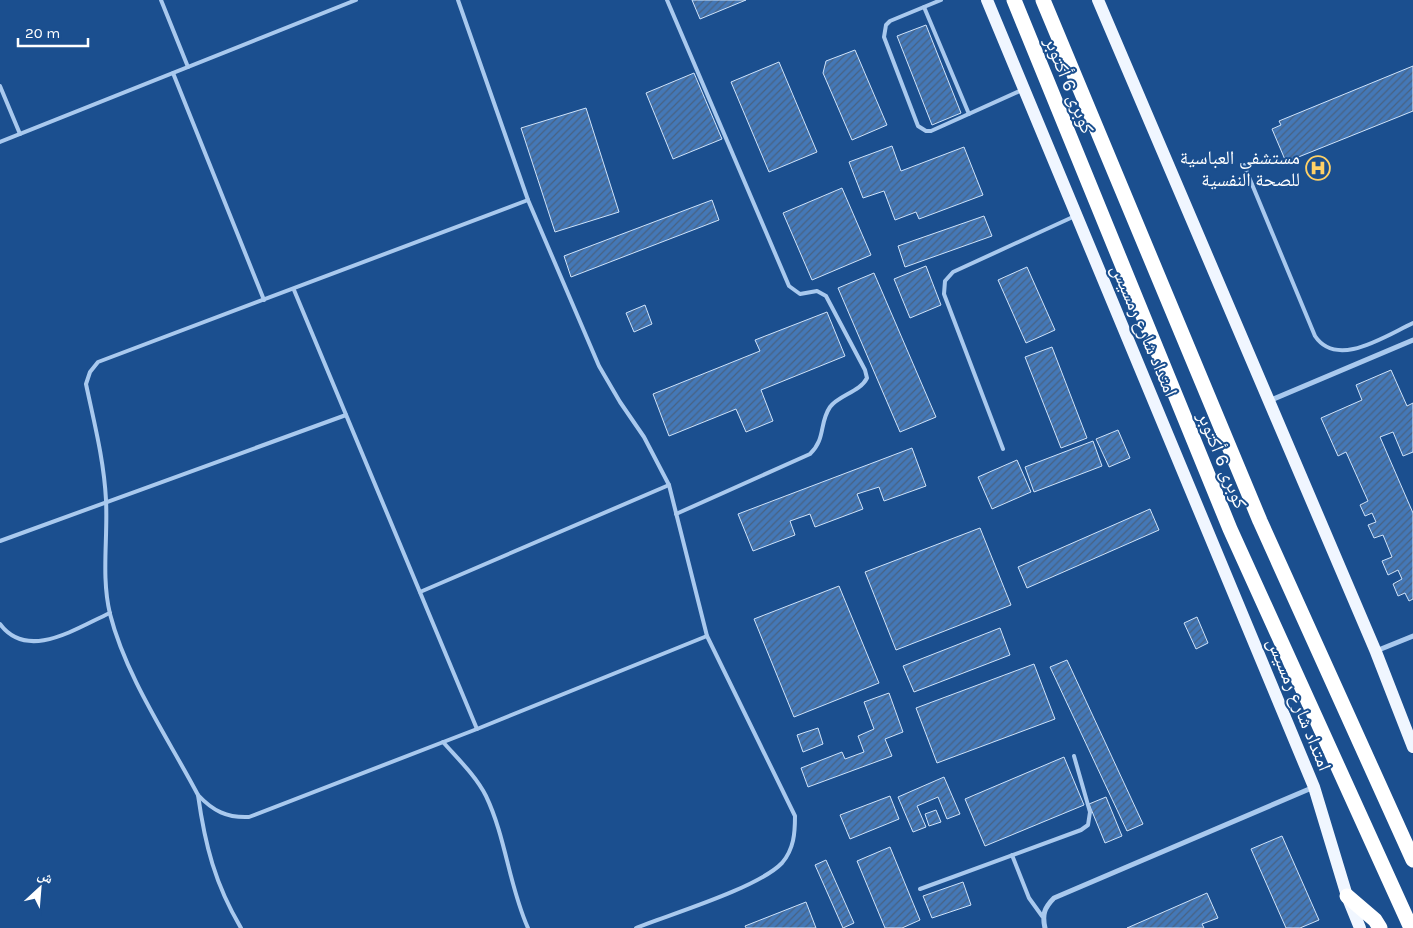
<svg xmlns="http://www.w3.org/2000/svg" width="1413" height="928" font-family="Karla,'Noto Naskh Arabic',sans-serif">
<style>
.building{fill:url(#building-hatch);stroke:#cfe3fa}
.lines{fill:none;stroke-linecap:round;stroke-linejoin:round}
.lane{stroke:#a9c9ee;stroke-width:4}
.street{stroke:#a9c9ee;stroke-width:5}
.primary{stroke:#f0f6ff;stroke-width:12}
.highway{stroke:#fff;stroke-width:15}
.labels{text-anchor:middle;stroke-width:4;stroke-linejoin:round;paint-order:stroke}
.street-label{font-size:19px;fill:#fff;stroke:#1b4f8f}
.poi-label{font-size:19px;fill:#fff;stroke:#1b4f8f;text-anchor:end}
</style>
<defs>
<pattern id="building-hatch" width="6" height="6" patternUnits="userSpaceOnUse" patternTransform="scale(1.25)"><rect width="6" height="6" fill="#4478b7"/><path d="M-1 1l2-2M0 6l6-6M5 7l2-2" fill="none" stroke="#486282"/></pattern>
</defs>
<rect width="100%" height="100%" fill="#1b4f8f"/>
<g class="building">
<path d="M 692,0 L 746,0 L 700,19 Z"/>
<path d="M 926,25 L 961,113 L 932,125 L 897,36 Z"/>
<path d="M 855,50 L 887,125 L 852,140 L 823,73 L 826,61 Z"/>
<path d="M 779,62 L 817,152 L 769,172 L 731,82 Z"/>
<path d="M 1413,66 L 1413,111 L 1286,162 L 1272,129 L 1281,125 L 1279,121 Z"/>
<path d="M 694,73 L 722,139 L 673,159 L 646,93 Z"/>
<path d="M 586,108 L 619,212 L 555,232 L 521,128 Z"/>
<path d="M 892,146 L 901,171 L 964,147 L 983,195 L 919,219 L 916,212 L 895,220 L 884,191 L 863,198 L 849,162 Z"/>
<path d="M 842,188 L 871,255 L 812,280 L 783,213 Z"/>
<path d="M 712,200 L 719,220 L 571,277 L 564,256 Z"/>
<path d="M 984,216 L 992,236 L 905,267 L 898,246 Z"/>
<path d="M 926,266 L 941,305 L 910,318 L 894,279 Z"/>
<path d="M 1027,267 L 1055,330 L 1026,343 L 998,280 Z"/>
<path d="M 874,273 L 936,417 L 900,432 L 838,288 Z"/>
<path d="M 645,305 L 652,324 L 634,332 L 626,313 Z"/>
<path d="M 827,312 L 845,356 L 761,390 L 773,421 L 746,432 L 736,409 L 669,436 L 653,394 L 760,351 L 755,340 Z"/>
<path d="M 1052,347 L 1087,438 L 1061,448 L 1025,357 Z"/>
<path d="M 1391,370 L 1407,406 L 1413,403 L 1413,452 L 1403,456 L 1393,432 L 1380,437 L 1413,513 L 1413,599 L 1409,601 L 1405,593 L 1398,596 L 1393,584 L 1402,579 L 1398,570 L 1388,575 L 1382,561 L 1392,557 L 1383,535 L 1374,538 L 1368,525 L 1376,522 L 1372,513 L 1365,516 L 1360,505 L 1368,501 L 1346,452 L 1338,456 L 1321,418 L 1362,400 L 1356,385 Z"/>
<path d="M 1118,430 L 1130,458 L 1109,467 L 1096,439 Z"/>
<path d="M 1093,441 L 1102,466 L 1034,492 L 1025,467 Z"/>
<path d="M 912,448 L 926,486 L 884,501 L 879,487 L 857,494 L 863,509 L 815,527 L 810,514 L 790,521 L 795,535 L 753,551 L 738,514 Z"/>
<path d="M 1017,460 L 1031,492 L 992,509 L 978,477 Z"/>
<path d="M 1150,509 L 1159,530 L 1027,588 L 1018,567 Z"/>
<path d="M 980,528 L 1011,605 L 896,650 L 865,572 Z"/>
<path d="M 839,586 L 879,683 L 794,717 L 754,619 Z"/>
<path d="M 1197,617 L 1208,643 L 1196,649 L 1184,623 Z"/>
<path d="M 1000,628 L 1010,655 L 914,692 L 903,666 Z"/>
<path d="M 1067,660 L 1143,824 L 1127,831 L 1050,667 Z"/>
<path d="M 1034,664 L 1055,719 L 937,763 L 916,708 Z"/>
<path d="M 889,693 L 903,732 L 885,739 L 892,756 L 808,787 L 801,768 L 842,752 L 845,759 L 864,752 L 858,736 L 874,729 L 864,702 Z"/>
<path d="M 818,728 L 823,744 L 803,752 L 797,735 Z"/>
<path d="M 1064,757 L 1084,805 L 985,846 L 965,799 Z"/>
<path d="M 944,777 L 960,814 L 947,819 L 938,797 L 917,806 L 926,827 L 913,832 L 898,797 Z"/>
<path d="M 890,796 L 899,819 L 850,839 L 840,815 Z"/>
<path d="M 1106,797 L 1122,836 L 1105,843 L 1089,804 Z"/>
<path d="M 936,810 L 941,822 L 929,826 L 925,814 Z"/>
<path d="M 1282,836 L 1319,920 L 1300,928 L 1286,928 L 1251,849 Z"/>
<path d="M 890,847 L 920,920 L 902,928 L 885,928 L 857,861 Z"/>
<path d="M 826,860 L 854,923 L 843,928 L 815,865 Z"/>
<path d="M 963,882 L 971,905 L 932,918 L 923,896 Z"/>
<path d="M 1207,893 L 1218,918 L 1202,924 L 1204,928 L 1127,928 Z"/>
<path d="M 806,902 L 816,928 L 746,928 L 745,926 Z"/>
</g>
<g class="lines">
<g class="lane">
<path d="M 161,0 L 188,67"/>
<path d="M 458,0 L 528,200 L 599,366 L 620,402 L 644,437 L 669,485 L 707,636 L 795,816 C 795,833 794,849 782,863 C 758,888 671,914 636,928"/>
<path d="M 667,0 L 789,286 L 800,294 L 817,291 L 826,296 L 865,370 L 867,378 C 860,392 839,395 830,407 C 819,423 826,439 810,454 L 676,514"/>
<path d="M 941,0 L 890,21 L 886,25 L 884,37 L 918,126 L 926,131 L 931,131 L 1022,90"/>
<path d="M 924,7 L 969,114"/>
<path d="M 173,73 L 264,300"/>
<path d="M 0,86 L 20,134"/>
<path d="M 0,142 L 356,0"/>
<path d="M 1244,165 L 1315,336 C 1337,369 1385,336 1413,323"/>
<path d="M 528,200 L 98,362 L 90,372 L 86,384 C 94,422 104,460 106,500 C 108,539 101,576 110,614 C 126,677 168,738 198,795 C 213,811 227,818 249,817 L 477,729 L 707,636"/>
<path d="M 294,290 L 477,729"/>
<path d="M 1003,449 L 944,294 L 945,281 L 953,272 L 1075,216"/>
<path d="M 0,541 L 346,415"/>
<path d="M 420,592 L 669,485"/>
<path d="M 0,624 C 28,662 78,627 110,613"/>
<path d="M 443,742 C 458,759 476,776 486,796 C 506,838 509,886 528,928"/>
<path d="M 198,795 C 205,845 215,884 241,928"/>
<path d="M 1012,855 L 1029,898 L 1042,916"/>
<path d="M 920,889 L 1081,830 L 1088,825 L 1090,812 L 1074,756"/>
</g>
<g class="street">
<path d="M 1269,401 L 1413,340"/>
<path d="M 1376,651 L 1413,636"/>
<path d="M 1045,928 C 1042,915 1044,908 1054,898 L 1314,787"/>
</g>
<g class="primary">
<path d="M 987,0 L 1314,787 L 1347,896 L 1360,928"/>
<path d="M 1098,0 L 1376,652 L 1413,747"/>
</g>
<g class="highway">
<path d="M 1014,0 L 1230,529 L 1411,928"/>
<path d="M 1043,0 L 1260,521 L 1413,860"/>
<path d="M 1347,896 L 1375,920 L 1380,928"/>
</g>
</g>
<defs>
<g id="hospital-ring" transform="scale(1.25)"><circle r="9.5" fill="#1b4f8f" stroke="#ffd166" stroke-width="1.5"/><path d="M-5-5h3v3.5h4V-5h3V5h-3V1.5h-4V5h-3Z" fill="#ffd166"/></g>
</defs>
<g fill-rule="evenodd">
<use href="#hospital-ring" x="1318" y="168"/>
</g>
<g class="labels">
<g class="street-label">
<text transform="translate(1070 85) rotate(68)" y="7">كوبرى 6 أكتوبر</text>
<text transform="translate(1145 330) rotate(67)" y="7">امتداد شارع رمسيس</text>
<text transform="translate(1223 460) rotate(68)" y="7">كوبرى 6 أكتوبر</text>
<text transform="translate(1300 704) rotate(68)" y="7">امتداد شارع رمسيس</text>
</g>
<g class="poi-label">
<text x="1300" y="164">مستشفى العباسية<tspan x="1300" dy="22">للصحة النفسية</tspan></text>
</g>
</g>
<g transform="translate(40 888) rotate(26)" stroke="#1b4f8f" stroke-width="4" paint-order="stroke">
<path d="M0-4L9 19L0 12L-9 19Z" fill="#ffffff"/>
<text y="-8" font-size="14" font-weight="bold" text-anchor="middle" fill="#ffffff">ش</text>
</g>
<path d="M18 38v8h70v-8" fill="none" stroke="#ffffff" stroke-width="2.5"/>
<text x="25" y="38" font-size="15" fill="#ffffff" stroke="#1b4f8f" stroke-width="4" paint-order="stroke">20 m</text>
</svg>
